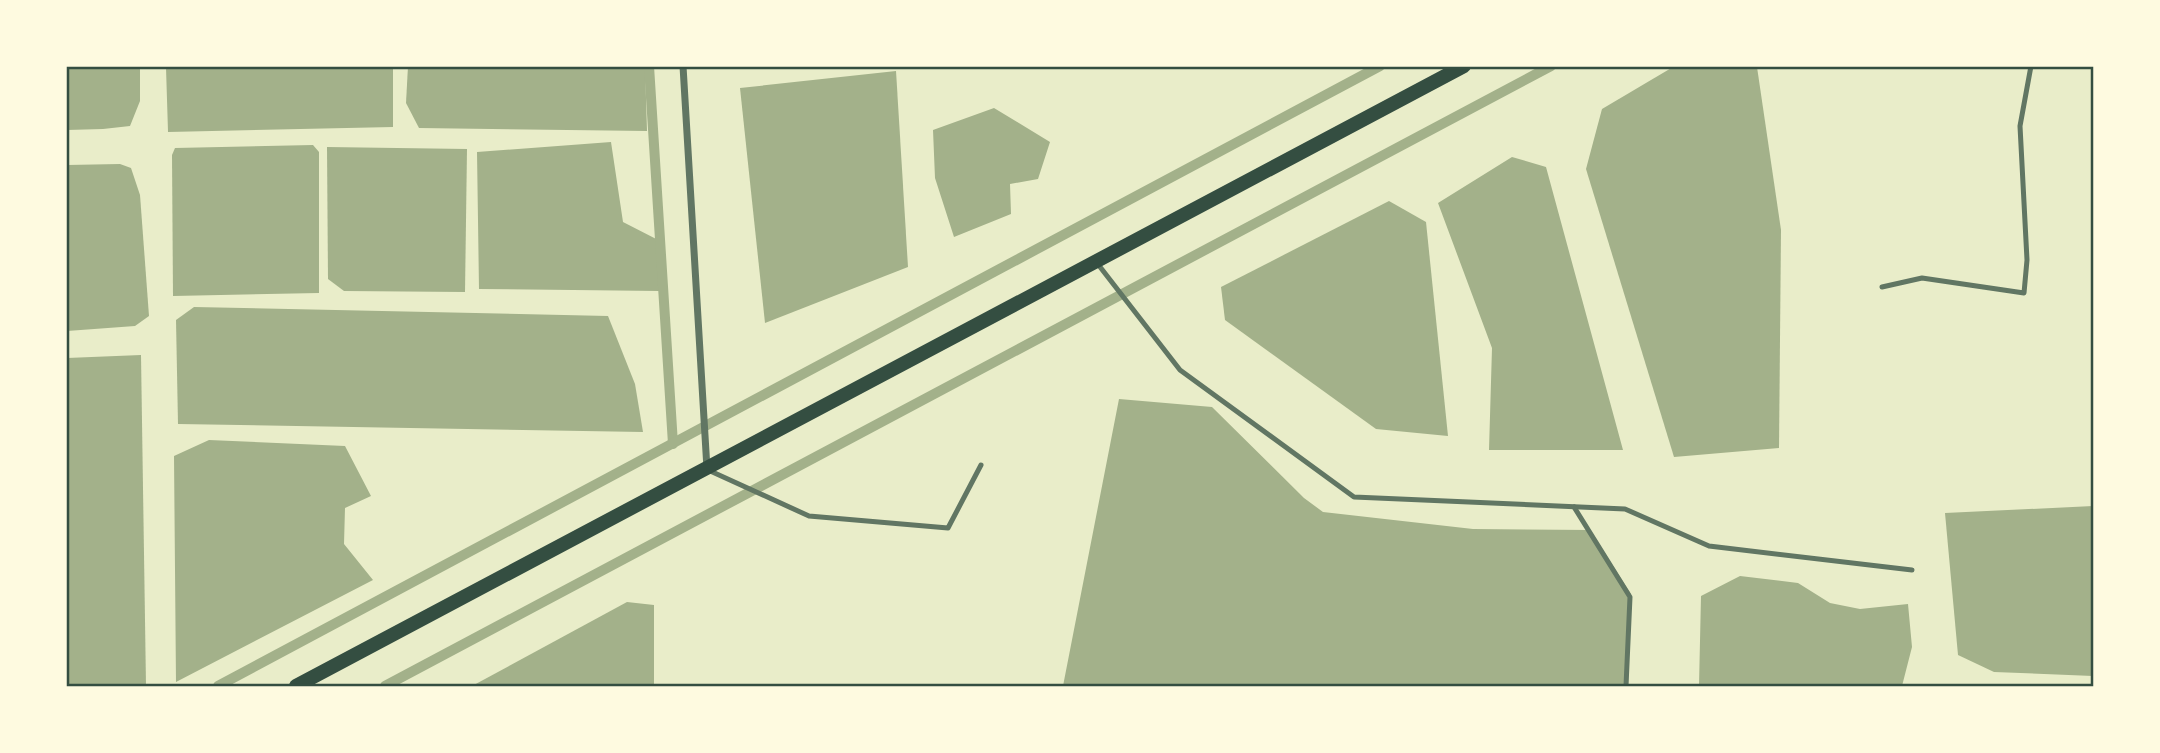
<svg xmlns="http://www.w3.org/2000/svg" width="2160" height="753" font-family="Montserrat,sans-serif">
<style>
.water{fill:#a3b18a}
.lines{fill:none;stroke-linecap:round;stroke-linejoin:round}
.stream{stroke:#a3b18a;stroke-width:10}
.service{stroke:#617663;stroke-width:5}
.minor{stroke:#617663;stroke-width:7}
.secondary{stroke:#344e41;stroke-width:14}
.neatline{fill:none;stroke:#344e41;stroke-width:2.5}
</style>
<rect width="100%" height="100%" fill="#e9edc9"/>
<g class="water">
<path d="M 408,66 L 645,67 L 647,131 L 419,128 L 406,103 Z"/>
<path d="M 66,67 L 140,67 L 140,101 L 130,126 L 103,129 L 67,130 Z"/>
<path d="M 166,67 L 393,67 L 393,127 L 168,132 Z"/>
<path d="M 1673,67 L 1757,67 L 1781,230 L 1779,448 L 1674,457 L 1586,169 L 1602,109 Z"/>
<path d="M 896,71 L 908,267 L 765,323 L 740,88 Z"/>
<path d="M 994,108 L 1050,142 L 1038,179 L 1010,184 L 1011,214 L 954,237 L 935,178 L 933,130 Z"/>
<path d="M 611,142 L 623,222 L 664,243 L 660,291 L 479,289 L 477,152 Z"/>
<path d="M 313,145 L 319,152 L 319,293 L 173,296 L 172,155 L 175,148 Z"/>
<path d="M 327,147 L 467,149 L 465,292 L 344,291 L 328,279 Z"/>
<path d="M 1512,157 L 1546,167 L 1623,450 L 1489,450 L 1492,348 L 1438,203 Z"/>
<path d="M 120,164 L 131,168 L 140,195 L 149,316 L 135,326 L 67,331 L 67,165 Z"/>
<path d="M 1389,201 L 1426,222 L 1448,436 L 1376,429 L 1225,320 L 1221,287 Z"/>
<path d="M 194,307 L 608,316 L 635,384 L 643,432 L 178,424 L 176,320 Z"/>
<path d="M 141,355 L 146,686 L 67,686 L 67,358 Z"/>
<path d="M 1119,399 L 1212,407 L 1304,498 L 1323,512 L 1473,529 L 1590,530 L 1631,594 L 1628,686 L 1063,686 Z"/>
<path d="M 209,440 L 345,446 L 371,496 L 345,508 L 344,544 L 373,580 L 176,682 L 174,456 Z"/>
<path d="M 2093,506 L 2093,676 L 1994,672 L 1958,655 L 1945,513 Z"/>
<path d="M 1740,576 L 1798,583 L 1830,603 L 1860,609 L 1908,604 L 1912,647 L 1902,686 L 1699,686 L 1701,596 Z"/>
<path d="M 627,602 L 654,605 L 654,686 L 472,686 Z"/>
</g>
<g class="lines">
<g class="stream">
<path d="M 649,66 L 673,444"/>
<path d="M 218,686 L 1380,66"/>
<path d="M 385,686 L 1551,66"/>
</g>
<g class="service">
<path d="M 1097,263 L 1180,370 L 1354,497 L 1625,509 L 1709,546 L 1912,570"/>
<path d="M 1882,287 L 1922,278 L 2024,293 L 2027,260 L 2020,126 L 2031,66"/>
<path d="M 708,470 L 809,516 L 948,528 L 981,465"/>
<path d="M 1574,507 L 1630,597 L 1626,686"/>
</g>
<path class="minor" d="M 683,66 L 707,469"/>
<path class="secondary" d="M 296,686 L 1464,66"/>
</g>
<rect width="2160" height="753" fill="none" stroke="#fefae0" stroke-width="136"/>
<rect x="68" y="68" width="2024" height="617" class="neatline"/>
</svg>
